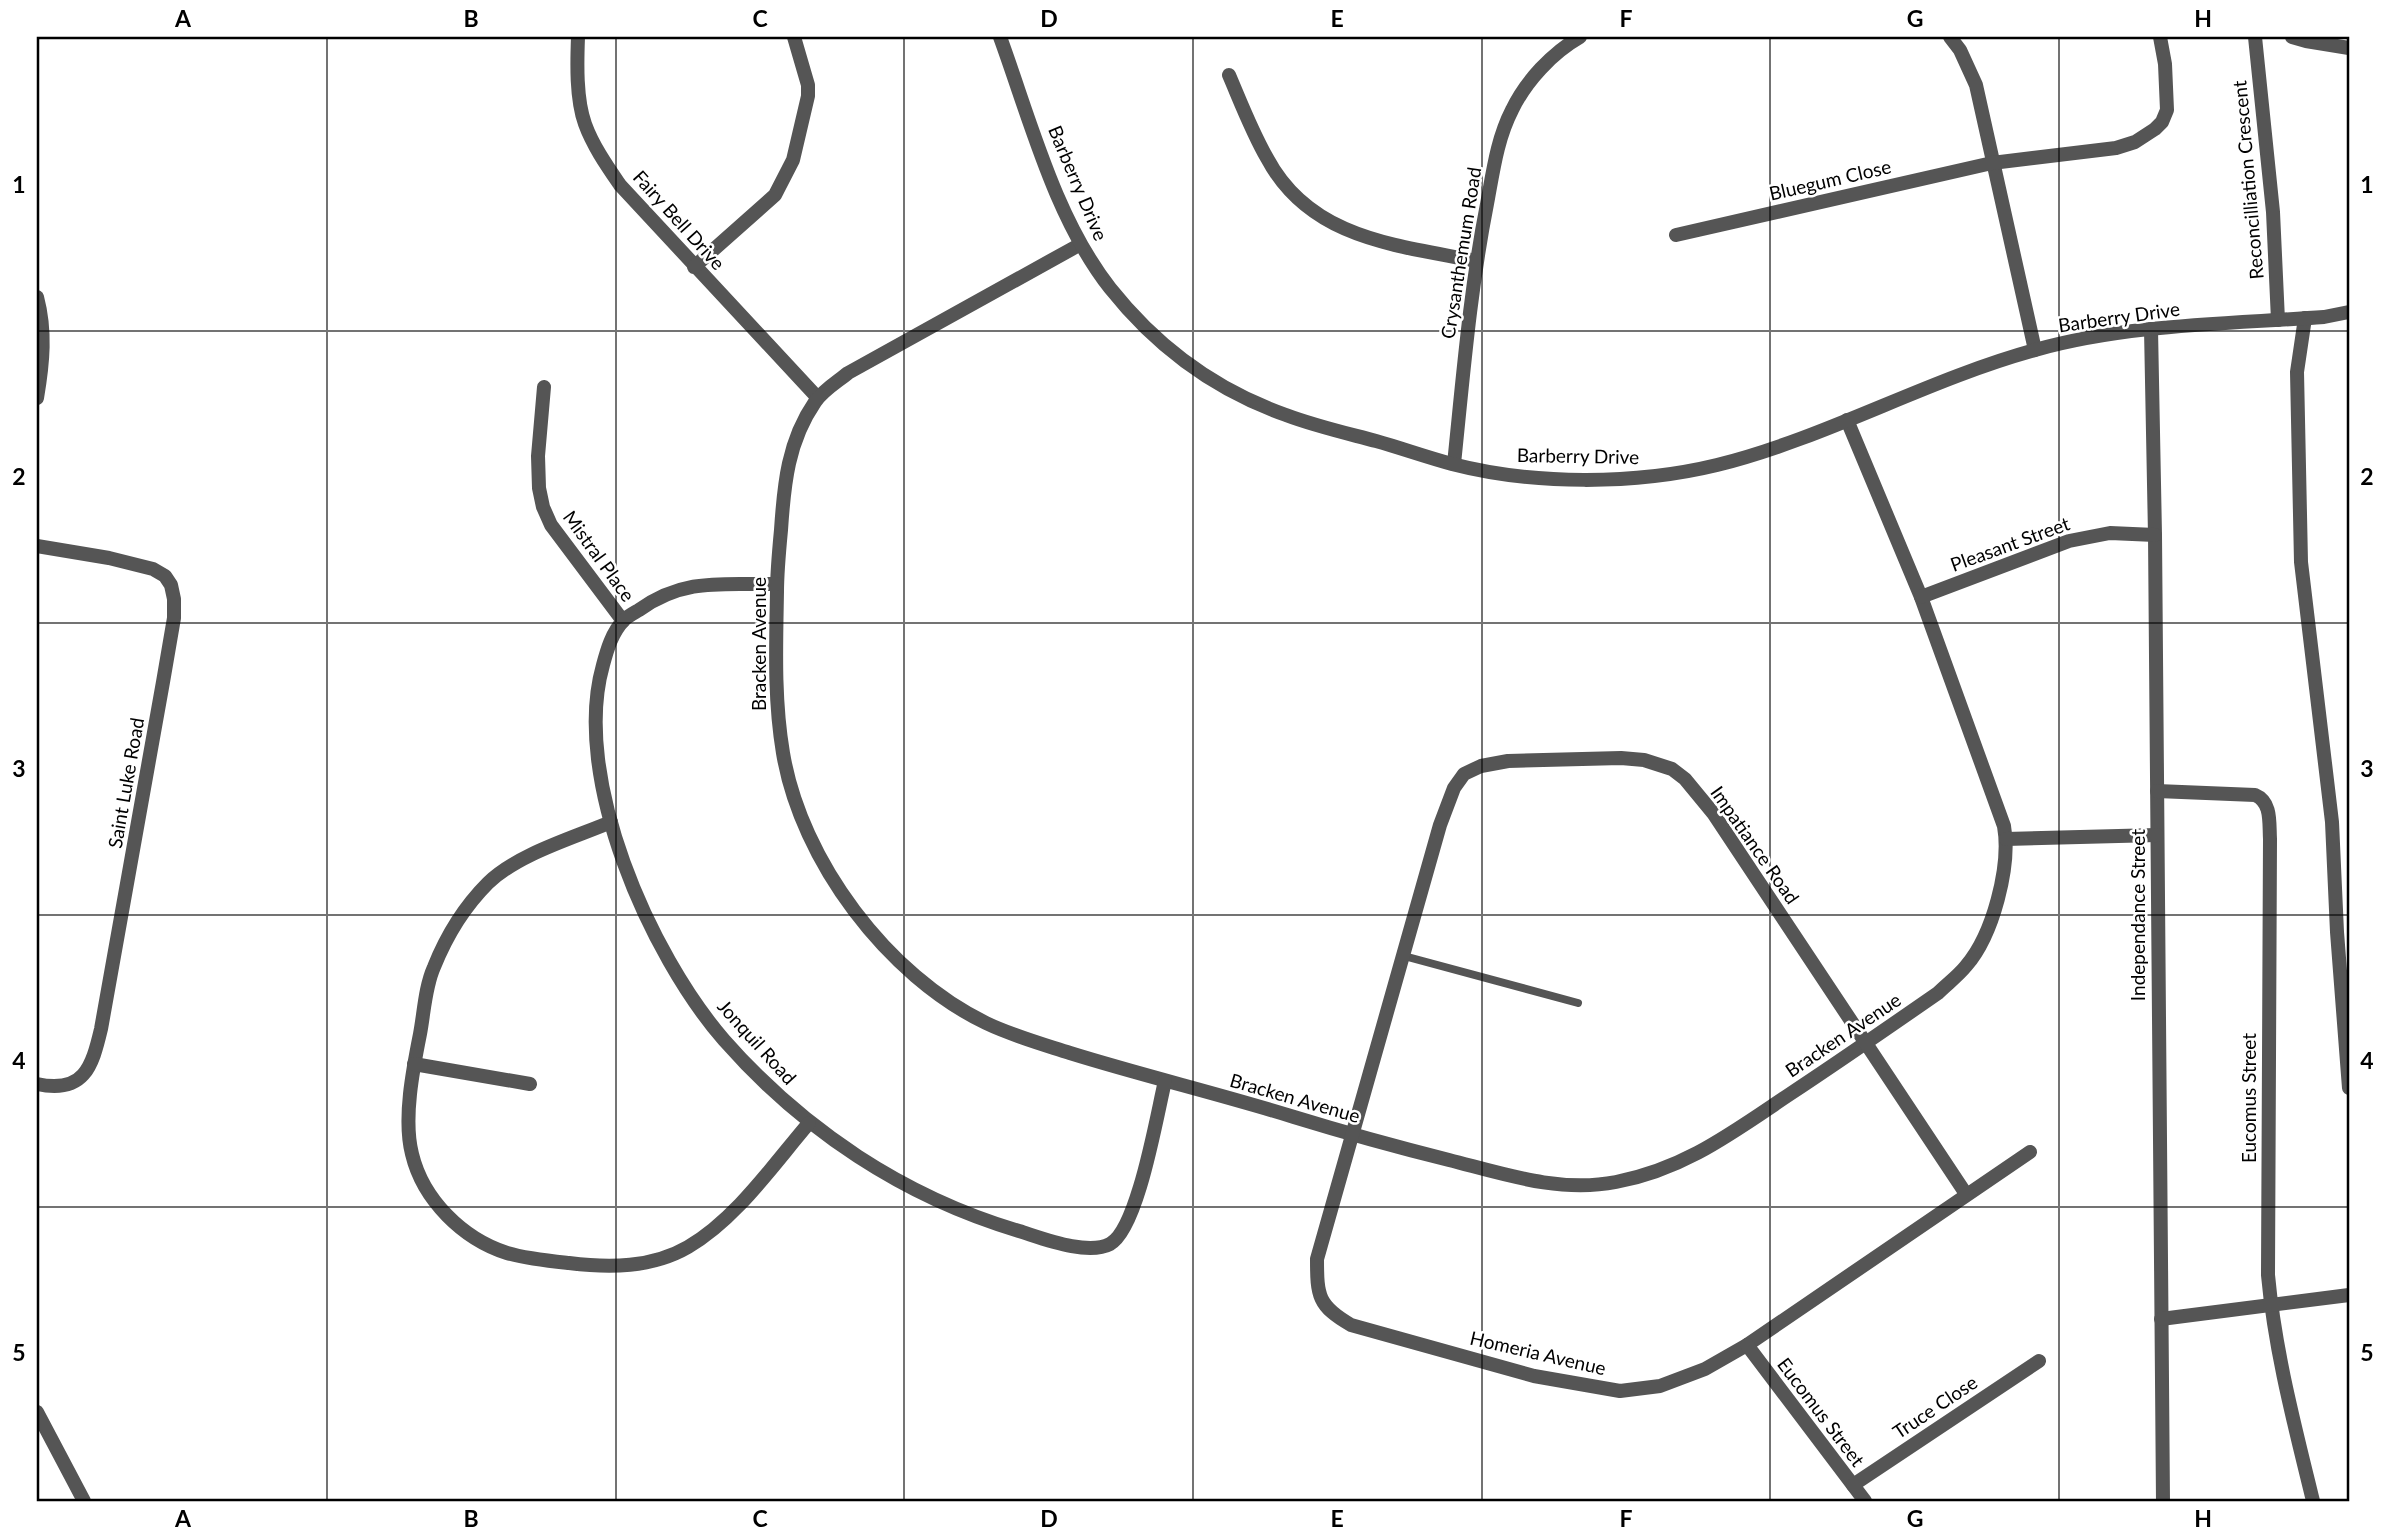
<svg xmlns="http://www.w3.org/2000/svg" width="2386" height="1538" font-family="Lato,sans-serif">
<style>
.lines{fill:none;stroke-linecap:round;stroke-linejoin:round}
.service{stroke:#555;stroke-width:8}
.minor{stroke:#555;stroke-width:14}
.tertiary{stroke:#555;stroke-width:14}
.grid{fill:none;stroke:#000;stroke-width:2;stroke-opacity:0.55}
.labels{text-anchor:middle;stroke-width:5;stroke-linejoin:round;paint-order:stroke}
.street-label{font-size:19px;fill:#000;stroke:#fff}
.neatline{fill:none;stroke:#000;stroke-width:2.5}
.grid-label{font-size:23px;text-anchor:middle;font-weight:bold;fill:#000}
</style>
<rect width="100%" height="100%" fill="#fff"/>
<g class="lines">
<path class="service" d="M 1404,956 L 1578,1003"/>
<g class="minor">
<path d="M 578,37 C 577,63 576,99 585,124 C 593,146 607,166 620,185 L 817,397"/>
<path d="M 1950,37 L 1960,50 L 1976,85 L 2035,350"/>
<path d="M 2255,37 L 2273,212 L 2278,320"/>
<path d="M 2292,37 L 2306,41 L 2349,48"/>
<path d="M 1229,75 C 1241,103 1252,132 1267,158 C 1310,239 1396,245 1476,261"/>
<path d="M 1676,235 L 1992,163 L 2116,148 L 2135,142 L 2155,129 L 2162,122 L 2167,110 L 2165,64 L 2160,37"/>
<path d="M 1079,245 L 848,373 C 837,382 823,390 815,402 C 788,441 784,484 781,530 C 779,551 777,572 777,592 C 776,646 774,700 783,753 C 801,861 888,976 986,1023 C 1013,1036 1042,1044 1070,1053 C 1144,1076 1220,1094 1294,1117 C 1346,1133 1397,1147 1449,1160 C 1504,1174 1559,1193 1616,1182 C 1685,1169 1733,1132 1790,1094 C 1840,1061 1889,1027 1938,993 C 1947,984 1958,976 1966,966 C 1993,935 2011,866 2004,826 L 1921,597 L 1847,420"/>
<path d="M 694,267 L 775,195 L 793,160 L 808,96 L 808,85 L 794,37"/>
<path d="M 37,297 C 46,331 43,363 37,398"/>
<path d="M 2305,318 L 2297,372 L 2301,562 L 2332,822 L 2337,932 L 2349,1088"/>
<path d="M 2151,329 L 2155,535 L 2163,1501"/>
<path d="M 544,387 L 538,456 L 539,488 L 543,507 L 551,525 L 623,621"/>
<path d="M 1454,464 C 1463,377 1470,290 1487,204 C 1493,172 1497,139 1512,110 C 1526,81 1552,53 1580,37"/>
<path d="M 37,546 L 109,558 L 153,569 L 165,576 L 171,585 L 174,599 L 174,618 L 163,682 L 101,1029 C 92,1067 84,1094 37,1084"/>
<path d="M 777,584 C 724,585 685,577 639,610 C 634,613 628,616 624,620 C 612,632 607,650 603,665 C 571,777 650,955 724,1040 C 803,1130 904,1197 1019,1231 C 1042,1238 1087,1256 1110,1244 C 1138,1229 1157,1114 1165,1081"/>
<path d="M 1921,597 L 2069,541 L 2110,533 L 2155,535"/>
<path d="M 2157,791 L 2255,795 C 2272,802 2269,823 2270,839 L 2268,1275 C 2275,1352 2295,1427 2313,1501"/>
<path d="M 611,822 C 573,838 518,854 488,883 C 465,906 446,937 434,967 C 425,987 424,1013 420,1034 C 413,1069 403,1119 412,1154 C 423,1200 463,1239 507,1253 C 527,1259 549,1261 569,1263 C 609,1268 652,1268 688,1247 C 736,1219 773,1165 809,1123"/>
<path d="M 2006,839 L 2157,835"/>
<path d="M 414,1064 L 530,1084"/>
<path d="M 1966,1194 L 1713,813 L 1685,779 L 1672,769 L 1644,760 L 1621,758 L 1508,761 L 1481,766 L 1464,774 L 1454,788 L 1440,825 L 1317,1259 C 1317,1296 1318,1306 1351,1325 L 1534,1376 L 1620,1391 L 1660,1386 L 1705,1369 L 1747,1345 L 2030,1152"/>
<path d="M 2161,1319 L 2349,1295"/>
<path d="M 1747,1345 L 1865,1501"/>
<path d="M 37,1412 L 84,1501"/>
<path d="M 1853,1485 L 2039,1361"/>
</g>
<path class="tertiary" d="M 1000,37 C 1030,119 1055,218 1110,288 C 1156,346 1215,390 1286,415 C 1315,426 1346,433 1376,441 C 1401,448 1426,457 1452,464 C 1533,485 1635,485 1717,465 C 1826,438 1926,380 2035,350 C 2127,324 2228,324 2324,317 L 2349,312"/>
</g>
<path class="grid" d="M 327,37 L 327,1501M 616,37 L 616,1501M 904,37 L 904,1501M 1193,37 L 1193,1501M 1482,37 L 1482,1501M 1770,37 L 1770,1501M 2059,37 L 2059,1501M 37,331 L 2349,331M 37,623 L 2349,623M 37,915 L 2349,915M 37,1207 L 2349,1207"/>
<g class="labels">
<g class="street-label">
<text transform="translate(1830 180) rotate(-13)" y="7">Bluegum Close</text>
<text transform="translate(2248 180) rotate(-95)" y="7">Reconcilliation Crescent</text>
<text transform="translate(1078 183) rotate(67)" y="7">Barberry Drive</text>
<text transform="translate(679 220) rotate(48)" y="7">Fairy Bell Drive</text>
<text transform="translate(1461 253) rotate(-81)" y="7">Crysanthemum Road</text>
<text transform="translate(2119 317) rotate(-8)" y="7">Barberry Drive</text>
<text transform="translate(1578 456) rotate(1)" y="7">Barberry Drive</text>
<text transform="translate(2010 544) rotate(-20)" y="7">Pleasant Street</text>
<text transform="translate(599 556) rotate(54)" y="7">Mistral Place</text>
<text transform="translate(759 644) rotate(-90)" y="7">Bracken Avenue</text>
<text transform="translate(126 783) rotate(-80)" y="7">Saint Luke Road</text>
<text transform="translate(1755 845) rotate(55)" y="7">Impatiance Road</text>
<text transform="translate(2138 915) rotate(-90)" y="7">Independance Street</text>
<text transform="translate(1843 1035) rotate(-34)" y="7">Bracken Avenue</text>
<text transform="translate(757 1042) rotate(48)" y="7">Jonquil Road</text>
<text transform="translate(1295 1098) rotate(16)" y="7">Bracken Avenue</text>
<text transform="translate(2249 1098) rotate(-90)" y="7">Eucomus Street</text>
<text transform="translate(1538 1353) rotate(13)" y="7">Homeria Avenue</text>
<text transform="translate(1935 1407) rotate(-34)" y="7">Truce Close</text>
<text transform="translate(1821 1412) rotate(53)" y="7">Eucomus Street</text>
</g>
</g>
<rect width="2386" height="1538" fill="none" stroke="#ffffff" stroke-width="77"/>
<rect x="38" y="38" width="2310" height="1462" class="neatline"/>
<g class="grid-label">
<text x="183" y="27">A</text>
<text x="471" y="27">B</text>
<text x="760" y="27">C</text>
<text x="1049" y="27">D</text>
<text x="1337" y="27">E</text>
<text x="1626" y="27">F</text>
<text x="1915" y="27">G</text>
<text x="2203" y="27">H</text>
<text x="19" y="193">1</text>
<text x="2367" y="193">1</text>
<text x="19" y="485">2</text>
<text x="2367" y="485">2</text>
<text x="19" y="777">3</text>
<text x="2367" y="777">3</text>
<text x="19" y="1069">4</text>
<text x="2367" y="1069">4</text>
<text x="19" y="1361">5</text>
<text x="2367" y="1361">5</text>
<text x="183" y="1527">A</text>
<text x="471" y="1527">B</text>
<text x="760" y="1527">C</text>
<text x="1049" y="1527">D</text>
<text x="1337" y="1527">E</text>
<text x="1626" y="1527">F</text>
<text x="1915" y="1527">G</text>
<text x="2203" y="1527">H</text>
</g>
</svg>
